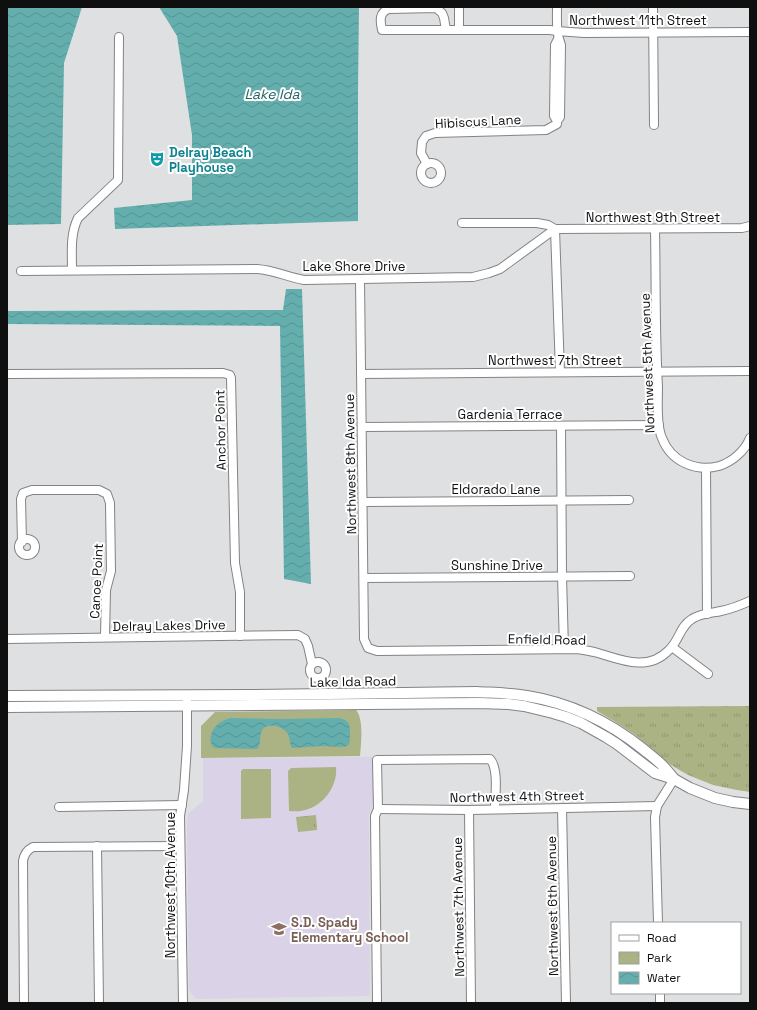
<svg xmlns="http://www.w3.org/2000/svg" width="757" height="1010" font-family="'Space Grotesk',sans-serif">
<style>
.education{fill:#dad2e7}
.green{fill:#abb283}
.park{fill:url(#park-tufts)}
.water{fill:url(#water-waves)}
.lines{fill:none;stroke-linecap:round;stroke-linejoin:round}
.minor-casing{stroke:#838385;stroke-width:10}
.tertiary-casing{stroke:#838385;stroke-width:12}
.minor{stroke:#fff;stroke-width:8}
.tertiary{stroke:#fff;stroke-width:10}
.labels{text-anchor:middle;stroke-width:4;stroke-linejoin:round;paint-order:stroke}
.street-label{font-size:13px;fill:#0f0f0f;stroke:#fff}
.culture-label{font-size:13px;font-weight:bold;fill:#0d838f;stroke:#fff;text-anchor:start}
.education-label{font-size:13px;font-weight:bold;fill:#785e54;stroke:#fff;text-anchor:start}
.water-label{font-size:14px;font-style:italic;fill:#256262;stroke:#fff}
</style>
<defs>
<pattern id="park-tufts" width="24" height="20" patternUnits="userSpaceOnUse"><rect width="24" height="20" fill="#abb283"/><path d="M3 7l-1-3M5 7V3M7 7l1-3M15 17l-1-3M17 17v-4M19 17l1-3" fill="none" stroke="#929870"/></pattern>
<pattern id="water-waves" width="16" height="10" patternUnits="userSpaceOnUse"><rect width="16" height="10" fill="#65aeae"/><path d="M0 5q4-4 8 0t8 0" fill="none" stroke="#569494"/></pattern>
</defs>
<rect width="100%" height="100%" fill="#dfe0e1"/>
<path class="education" d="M 372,757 L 374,800 L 369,815 L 370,996 L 196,999 L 189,991 L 187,825 L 188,814 L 203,801 L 203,758 Z"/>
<g class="green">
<path d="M 356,710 C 364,719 361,744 360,756 L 201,758 L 201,726 L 215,712 Z"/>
<path d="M 336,767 C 338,786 323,806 305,810 C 299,812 294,811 289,811 L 288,771 L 291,768 Z"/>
<path d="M 243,769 L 271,769 L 271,818 L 241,819 L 241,771 Z"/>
</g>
<g class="park">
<path d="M 750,706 L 750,792 L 737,790 L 713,785 L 688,775 L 671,765 L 634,734 L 614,721 L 597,711 L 597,707 Z"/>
<path d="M 316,815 L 317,830 L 298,832 L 296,817 Z"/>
</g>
<g class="water">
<path d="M 7,7 L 82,7 L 64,63 L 61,224 L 7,225 Z"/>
<path d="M 159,7 L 359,7 L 358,90 L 358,221 L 115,229 L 114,208 L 192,200 L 192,135 L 177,36 Z"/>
<path d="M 286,289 L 302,289 L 311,584 L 284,579 L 280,326 L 7,324 L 7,311 L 283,310 Z"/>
<path d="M 231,718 L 278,719 L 340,718 C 350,721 350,725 350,734 C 349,741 352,745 344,747 L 321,746 L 293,748 L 291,747 C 290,743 290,741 289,737 C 288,731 281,727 275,726 C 254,723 264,743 257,749 L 215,748 C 207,744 211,730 217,725 C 221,721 226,719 231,718 Z"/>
</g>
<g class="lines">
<g class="minor-casing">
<g id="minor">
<path d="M 459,7 L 459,30"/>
<path d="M 653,7 L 654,125"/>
<path d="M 446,30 L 444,18 L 442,13 L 436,8 L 389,9 C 379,12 380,21 382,30 L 550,30 L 557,31 L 584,33 L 750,32"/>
<path d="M 557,121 L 554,116 L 555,45 L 558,39"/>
<circle cx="431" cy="173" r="10"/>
<path d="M 427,164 L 421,153 L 422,142 L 426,136 L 435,133 L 546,130 L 557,124 L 557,121 L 560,117 L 561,45 C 556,33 557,20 557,7"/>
<path d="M 462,223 L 537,223 L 548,225 L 555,229 L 742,228 L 750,226"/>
<path d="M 555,229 L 560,372"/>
<path d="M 655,229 C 656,282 655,334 658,387 C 658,402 656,425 662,438 C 671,462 696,472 719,466 C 732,462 745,451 750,438"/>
<path d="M 72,270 C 72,253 70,234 78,218 L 118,180 L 119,37"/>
<path d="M 21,271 L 257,269 C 273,270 288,277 304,280 L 473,277 L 489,273 L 500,269 L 555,229"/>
<path d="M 360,279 L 364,639 L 368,648 L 377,651 L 577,649 C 584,650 591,651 598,653 C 621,660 648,672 669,650 C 679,641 680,626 692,619 C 701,613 712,613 721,611 C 731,609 741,605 750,601"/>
<path d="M 7,374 L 223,373 L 230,375 L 231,378 L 235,563 L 240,592 L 240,636"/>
<path d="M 361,374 L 750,371"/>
<path d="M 561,426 L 562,576 L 564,649"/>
<path d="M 362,427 L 659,425"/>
<path d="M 706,468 L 707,614"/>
<path d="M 363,502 L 629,500"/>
<circle cx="27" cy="547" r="8"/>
<path d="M 22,542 L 21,499 L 23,493 L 32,490 L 99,490 L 107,494 L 110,503 L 111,571 L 106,590 L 105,637"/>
<path d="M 364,578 L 630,576"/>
<path d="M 7,639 L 298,635 L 305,639 L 308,646 L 312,664"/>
<path d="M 672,647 L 708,674"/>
<circle cx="318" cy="670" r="8"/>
<path d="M 59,807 L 182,805"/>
<path d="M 562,808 L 566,1003"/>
<path d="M 378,809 L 469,810 L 657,806"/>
<path d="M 469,810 L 471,1003"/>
<path d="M 97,846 L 99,1003"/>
<path d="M 658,923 L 655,817 L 657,806 L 674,779"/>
<path d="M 660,993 L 660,1003"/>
<path d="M 24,1003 L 23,861 C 24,854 27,850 33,847 L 180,846"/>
<path d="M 183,1003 L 180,816 L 184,790 L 187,746 L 187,700"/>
<path d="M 377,1003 L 375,816 L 378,809 L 377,760 L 490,759 C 499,769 495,796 495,809"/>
</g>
</g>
<g class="tertiary-casing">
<g id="tertiary">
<path d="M 7,696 L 247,695 L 477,692 C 494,693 510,693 527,696 C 570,703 608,721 643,749 C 649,754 656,759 662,765 C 666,769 670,774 674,779"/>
<path d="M 7,707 L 479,703 L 508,704 L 524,706 L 553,713 L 566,717 L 581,723 L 606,737 L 617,744 L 655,773 L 674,779 L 690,788 L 715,798 L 733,802 L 750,804"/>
</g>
</g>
<use href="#minor" class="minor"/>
<use href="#tertiary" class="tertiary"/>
</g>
<defs>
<g id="theatre-bare" transform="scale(1.2)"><path d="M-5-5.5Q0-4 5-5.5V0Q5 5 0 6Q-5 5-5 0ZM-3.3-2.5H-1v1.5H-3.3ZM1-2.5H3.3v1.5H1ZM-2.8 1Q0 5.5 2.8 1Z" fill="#0f9aa8" stroke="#fff" stroke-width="2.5" paint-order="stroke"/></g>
<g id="school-bare" transform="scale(1.2)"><path d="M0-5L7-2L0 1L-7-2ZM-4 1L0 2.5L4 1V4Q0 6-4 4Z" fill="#8d6e63" stroke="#fff" stroke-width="2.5" paint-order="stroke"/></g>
</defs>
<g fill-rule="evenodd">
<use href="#theatre-bare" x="157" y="159"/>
<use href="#school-bare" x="279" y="929"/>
</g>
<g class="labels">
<g class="street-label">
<text x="638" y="25">Northwest 11th Street</text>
<text transform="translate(478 121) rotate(-3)" y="5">Hibiscus Lane</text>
<text x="653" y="222">Northwest 9th Street</text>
<text x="354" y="271">Lake Shore Drive</text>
<text x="555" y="365">Northwest 7th Street</text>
<text transform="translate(647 363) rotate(-92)" y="5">Northwest 5th Avenue</text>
<text x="510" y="419">Gardenia Terrace</text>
<text transform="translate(220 430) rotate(-91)" y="5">Anchor Point</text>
<text transform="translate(350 464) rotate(-91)" y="5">Northwest 8th Avenue</text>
<text x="496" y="494">Eldorado Lane</text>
<text x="497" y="570">Sunshine Drive</text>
<text transform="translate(96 581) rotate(-87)" y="5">Canoe Point</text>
<text transform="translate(169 625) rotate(-1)" y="5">Delray Lakes Drive</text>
<text transform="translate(547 639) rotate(1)" y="5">Enfield Road</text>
<text transform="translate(353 681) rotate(-1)" y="5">Lake Ida Road</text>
<text transform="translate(517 796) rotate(-1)" y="5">Northwest 4th Street</text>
<text transform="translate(170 885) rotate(-90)" y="5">Northwest 10th Avenue</text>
<text transform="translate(552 906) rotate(-91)" y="5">Northwest 6th Avenue</text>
<text transform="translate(458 907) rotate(-91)" y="5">Northwest 7th Avenue</text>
</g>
<g class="culture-label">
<text x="169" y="157">Delray Beach<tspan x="169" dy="15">Playhouse</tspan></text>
</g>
<g class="education-label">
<text x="291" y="927">S.D. Spady<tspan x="291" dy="15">Elementary School</tspan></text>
</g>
<g class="water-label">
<text x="272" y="99">Lake Ida</text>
</g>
</g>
<rect width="757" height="1010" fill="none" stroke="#0f0f0f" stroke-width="16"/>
<rect x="611" y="922" width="130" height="72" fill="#ffffff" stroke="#9f9f9f"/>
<rect x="619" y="935" width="20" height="6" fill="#ffffff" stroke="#9f9f9f"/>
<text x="647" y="942" font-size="12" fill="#0f0f0f">Road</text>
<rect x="619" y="952" width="20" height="12" fill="url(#park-tufts)" stroke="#9f9f9f"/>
<text x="647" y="962" font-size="12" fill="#0f0f0f">Park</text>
<rect x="619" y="972" width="20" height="12" fill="url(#water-waves)" stroke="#9f9f9f"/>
<text x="647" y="982" font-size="12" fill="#0f0f0f">Water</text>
</svg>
